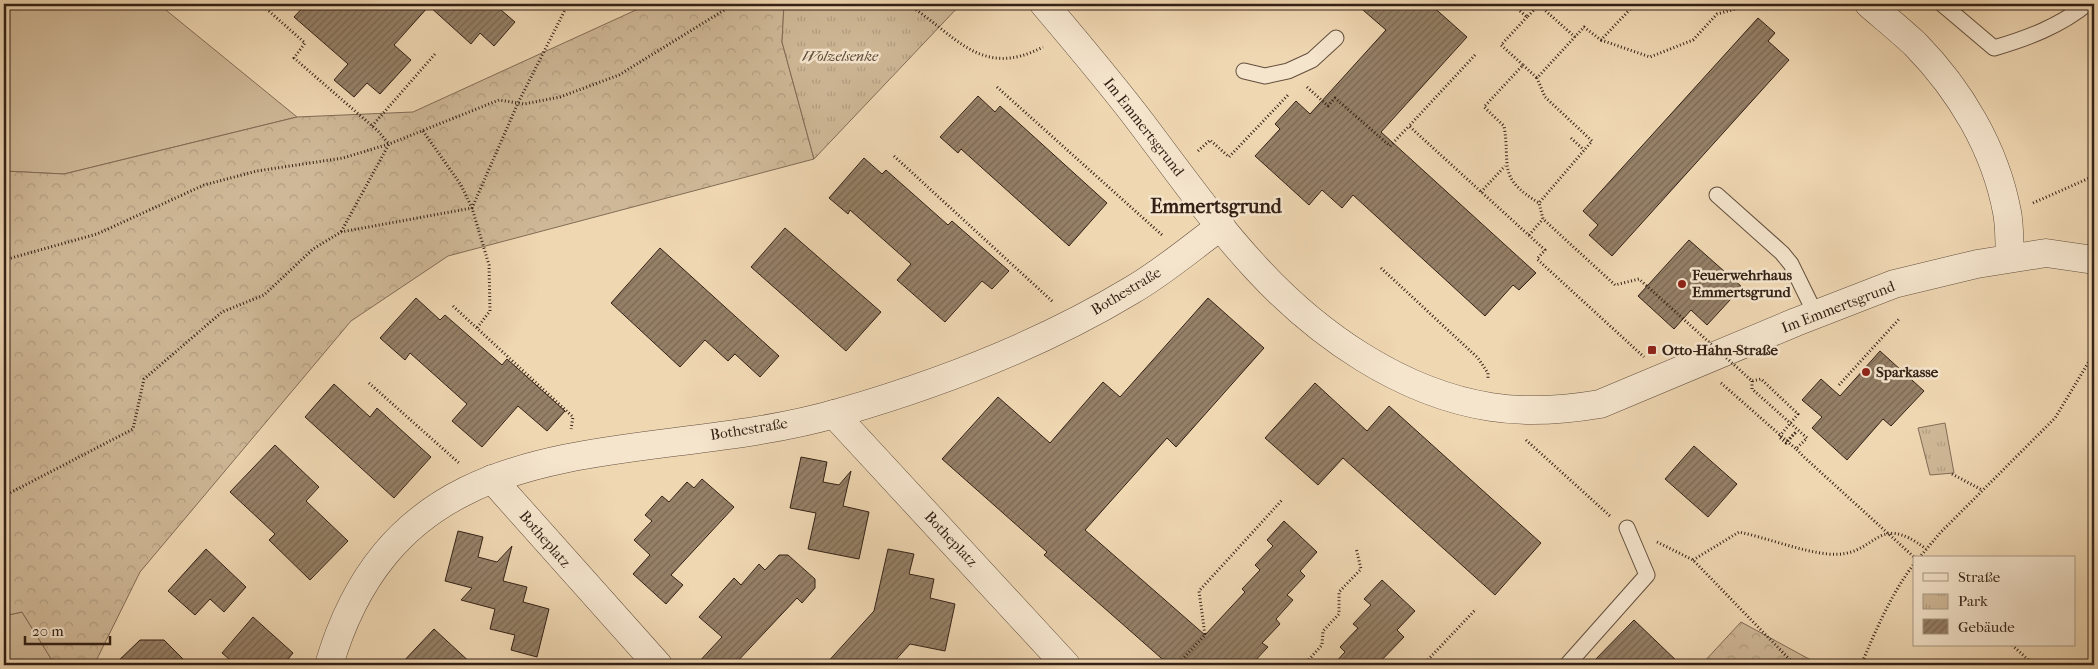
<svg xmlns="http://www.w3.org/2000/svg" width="2098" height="669" font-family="'IM FELL French Canon',serif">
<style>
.grass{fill:#cfb897;stroke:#826c56}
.forest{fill:url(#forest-crowns);stroke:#826c56}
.park{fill:url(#park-tufts);stroke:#826c56}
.building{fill:url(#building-hatch);stroke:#342116}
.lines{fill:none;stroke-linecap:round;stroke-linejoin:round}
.service-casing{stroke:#634e3d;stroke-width:17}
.minor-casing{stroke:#634e3d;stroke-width:29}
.path{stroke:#342116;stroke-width:3;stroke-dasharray:1 2.5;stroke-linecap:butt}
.service{stroke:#f5e5cd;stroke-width:15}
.minor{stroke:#f5e5cd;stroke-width:28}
.path-bridge{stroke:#342116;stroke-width:3;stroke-dasharray:1 2.5;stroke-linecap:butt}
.poi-dot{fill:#8f2418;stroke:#f5e5cd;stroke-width:2}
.labels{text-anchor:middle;stroke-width:5;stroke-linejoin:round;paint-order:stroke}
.park-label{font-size:15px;font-style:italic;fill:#5b4736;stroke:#f5e5cd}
.street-label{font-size:15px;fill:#342116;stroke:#f5e5cd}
.poi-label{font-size:15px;font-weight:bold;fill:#342116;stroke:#f5e5cd;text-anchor:start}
.district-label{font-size:20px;font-weight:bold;fill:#342116;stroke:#f5e5cd}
</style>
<defs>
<pattern id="forest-crowns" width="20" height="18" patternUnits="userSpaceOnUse" patternTransform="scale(1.25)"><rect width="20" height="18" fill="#cfb897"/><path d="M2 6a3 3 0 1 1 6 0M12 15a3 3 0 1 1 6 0" fill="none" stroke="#b29e81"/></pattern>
<pattern id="park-tufts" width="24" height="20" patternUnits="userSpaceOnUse" patternTransform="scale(1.25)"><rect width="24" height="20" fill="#cfb897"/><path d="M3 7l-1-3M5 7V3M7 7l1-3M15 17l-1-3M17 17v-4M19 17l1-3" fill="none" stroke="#b29e81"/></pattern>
<pattern id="building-hatch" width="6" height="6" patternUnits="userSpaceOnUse" patternTransform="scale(1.25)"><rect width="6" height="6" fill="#958067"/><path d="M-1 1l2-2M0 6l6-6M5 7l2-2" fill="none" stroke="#7a6854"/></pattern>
</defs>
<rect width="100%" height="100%" fill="#efd7b2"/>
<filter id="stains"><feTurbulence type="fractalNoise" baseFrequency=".004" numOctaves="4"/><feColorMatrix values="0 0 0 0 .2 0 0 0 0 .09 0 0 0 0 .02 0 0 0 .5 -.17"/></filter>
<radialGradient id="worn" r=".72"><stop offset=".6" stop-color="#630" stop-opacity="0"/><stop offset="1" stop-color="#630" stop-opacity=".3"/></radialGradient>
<g class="grass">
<path d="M 4,4 L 163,4 L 161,6 L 297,117 L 64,174 L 4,171 Z"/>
<path d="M 22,612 L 55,665 L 4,665 L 4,616 Z"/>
</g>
<g class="forest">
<path d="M 649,4 L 784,4 L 782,42 L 814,159 L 448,256 L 351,321 L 140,572 L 94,665 L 55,665 L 22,612 L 4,616 L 4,171 L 64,174 L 297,117 L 413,112 Z"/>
<path d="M 1741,622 L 1820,665 L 1701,665 Z"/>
</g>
<g class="park">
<path d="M 784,4 L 961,4 L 814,159 L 782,42 Z"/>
<path d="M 1945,423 L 1954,473 L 1930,475 L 1918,428 Z"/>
</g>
<g class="building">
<path d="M 306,4 L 494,4 L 515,22 L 494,46 L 480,33 L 471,44 L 429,6 L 394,45 L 411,60 L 380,94 L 367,83 L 354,97 L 334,80 L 348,64 L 294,17 Z"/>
<path d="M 1356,4 L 1430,4 L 1467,37 L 1381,132 L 1536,273 L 1519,290 L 1513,285 L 1485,316 L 1353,195 L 1342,208 L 1322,190 L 1309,205 L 1255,156 L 1280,129 L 1275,124 L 1296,101 L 1310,114 L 1386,30 Z"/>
<path d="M 1758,18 L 1775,33 L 1768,41 L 1789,60 L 1612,256 L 1589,235 L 1598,225 L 1583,211 Z"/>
<path d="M 978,96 L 995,112 L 1000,106 L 1107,203 L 1069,246 L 961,149 L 958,153 L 940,137 Z"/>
<path d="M 864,158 L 882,174 L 886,170 L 948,225 L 952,221 L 1009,271 L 992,289 L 982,281 L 945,322 L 897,280 L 911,264 L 850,210 L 848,214 L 829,198 Z"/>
<path d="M 785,228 L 881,312 L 846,351 L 751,267 Z"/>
<path d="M 1689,240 L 1742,287 L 1707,325 L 1691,310 L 1674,329 L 1638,296 Z"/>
<path d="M 660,248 L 779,356 L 760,377 L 735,354 L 728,361 L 705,340 L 680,367 L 611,303 Z"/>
<path d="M 416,298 L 440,320 L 445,315 L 502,365 L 507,359 L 565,411 L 547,431 L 518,406 L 482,447 L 452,421 L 467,404 L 410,353 L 405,360 L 380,338 Z"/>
<path d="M 1208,298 L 1264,348 L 1176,447 L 1167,438 L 1085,530 L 1205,635 L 1245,592 L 1242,589 L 1260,570 L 1255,565 L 1273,546 L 1267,540 L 1284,521 L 1317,552 L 1300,571 L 1305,576 L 1287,595 L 1293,600 L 1276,619 L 1280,624 L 1262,643 L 1268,647 L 1251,665 L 1169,665 L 1044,555 L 1047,552 L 942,459 L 998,397 L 1050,443 L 1103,382 L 1120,397 Z"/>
<path d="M 1880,351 L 1924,391 L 1891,426 L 1883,419 L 1847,460 L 1812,428 L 1822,417 L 1802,400 L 1821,379 L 1840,396 Z"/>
<path d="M 1315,383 L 1367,431 L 1389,406 L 1541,543 L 1495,595 L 1343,458 L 1318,485 L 1265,438 Z"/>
<path d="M 334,384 L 370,417 L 377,408 L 431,457 L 394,498 L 305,417 Z"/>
<path d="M 275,445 L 319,487 L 306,501 L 348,541 L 310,580 L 269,540 L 275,534 L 230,492 Z"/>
<path d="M 1694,446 L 1737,484 L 1708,517 L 1665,479 Z"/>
<path d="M 801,457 L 827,462 L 823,482 L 839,485 L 851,471 L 843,506 L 869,512 L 859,559 L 808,549 L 816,513 L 790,508 Z"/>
<path d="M 702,479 L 734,507 L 671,575 L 683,585 L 666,604 L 633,574 L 650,555 L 634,540 L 652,521 L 645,515 L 662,496 L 669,502 L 687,482 L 694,488 Z"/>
<path d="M 458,531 L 483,537 L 478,557 L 497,562 L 512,546 L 503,581 L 527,587 L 523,602 L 549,609 L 537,657 L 511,650 L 515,635 L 490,629 L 495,609 L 461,600 L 472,588 L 445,581 Z"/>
<path d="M 206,549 L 246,587 L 224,612 L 210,599 L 195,615 L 168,591 Z"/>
<path d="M 888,549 L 914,554 L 909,574 L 934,579 L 930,598 L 955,604 L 945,651 L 910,644 L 891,665 L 825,665 L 874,611 Z"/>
<path d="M 779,555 L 788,555 L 815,579 L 815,588 L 802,603 L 797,598 L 734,665 L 696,665 L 722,637 L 699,617 L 734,578 L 741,585 L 759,564 L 765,570 Z"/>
<path d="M 1382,580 L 1415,611 L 1397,630 L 1404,637 L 1377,665 L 1333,665 L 1345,652 L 1340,647 L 1358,628 L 1353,624 L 1371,605 L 1364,599 Z"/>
<path d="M 253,617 L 293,653 L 283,665 L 236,665 L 222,653 Z"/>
<path d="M 1634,620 L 1681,665 L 1590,665 Z"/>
<path d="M 434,629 L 473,665 L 400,665 Z"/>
<path d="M 140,640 L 164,640 L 189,665 L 114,665 Z"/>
</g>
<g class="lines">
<g class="service-casing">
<g id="service">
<path d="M 1942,4 L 1994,48 C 2028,38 2060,26 2087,4"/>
<path d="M 1244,71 L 1265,76 L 1288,71 L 1312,60 L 1336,38"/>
<path d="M 1717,195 L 1782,253 L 1791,264 L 1816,315"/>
<path d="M 1567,665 L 1647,575 L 1627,528"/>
</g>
</g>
<g class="minor-casing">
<g id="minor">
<path d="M 1044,4 C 1077,43 1111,83 1142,124 C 1179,173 1215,224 1257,269 C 1318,335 1401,393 1491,407 C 1528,413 1564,410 1600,404 L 1796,322 L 1894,284 L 1977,264 L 2046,253 L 2094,260"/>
<path d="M 1869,4 C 1884,17 1900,30 1915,44 C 1960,90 1995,148 2007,212 C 2010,227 2009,243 2010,258"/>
<path d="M 834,414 L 1066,665"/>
<path d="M 492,479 L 658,665"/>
<path d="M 329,665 C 403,411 640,470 838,413 C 939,384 1041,345 1132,290 C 1163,272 1191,248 1221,226"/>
</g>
</g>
<g class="path">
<path d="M 261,4 L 305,43 L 294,58 L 378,131 L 389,144 L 341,232"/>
<path d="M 907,4 C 956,34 980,80 1043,47"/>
<path d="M 1512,4 L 1527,17 L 1539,5 L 1575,37"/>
<path d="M 1635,4 L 1601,40 L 1584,27 L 1537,78 L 1545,97 L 1592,141 L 1539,203 L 1543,219 L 1615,285 L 1639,279 L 1690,325"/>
<path d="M 1527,17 L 1501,45 L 1523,65 L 1484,107 L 1504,126 C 1511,166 1496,177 1539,203"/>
<path d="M 1601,40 L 1650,57 L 1693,40 L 1717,14 L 1754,4"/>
<path d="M 1475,55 L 1409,126 L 1545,250 L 1537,259 L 1644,357"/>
<path d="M 1523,65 L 1537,78"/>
<path d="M 997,87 L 1162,235"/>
<path d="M 1307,87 L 1328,106 L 1335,98 L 1390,146 L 1409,126"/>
<path d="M 372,126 L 435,54"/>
<path d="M 423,131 L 461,185 L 472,208 L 489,265 L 490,311 L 477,328"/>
<path d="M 1571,138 L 1584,150"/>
<path d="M 1198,151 L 1210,140 L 1229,157 L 1289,94"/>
<path d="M 894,156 L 1053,302"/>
<path d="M 1481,192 L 1505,166"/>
<path d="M 2033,203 L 2094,176"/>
<path d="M 1529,235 L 1543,219"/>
<path d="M 4,260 L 97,234 L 204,185 L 257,171 L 343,158 L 389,144 L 499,100 L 524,104 L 560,97 L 619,75 L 734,4"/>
<path d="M 1381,268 L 1478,358 L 1488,373 L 1488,379"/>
<path d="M 453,306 L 573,417 L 571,429"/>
<path d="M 1752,381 L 1752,389 L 1807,438 L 1796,449 L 1804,457"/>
<path d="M 369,383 L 459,463"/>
<path d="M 1721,383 L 1796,449"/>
<path d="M 1839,385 L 1900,318"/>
<path d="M 1526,440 L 1610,516"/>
<path d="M 1787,441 L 1796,432"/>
<path d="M 1952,474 L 1982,490"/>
<path d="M 4,496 L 133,429 L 144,379 L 222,312 L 264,295 L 313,249 L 341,232 L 472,208 L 518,103 L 568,4"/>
<path d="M 1657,542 L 1693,560 L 1795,665"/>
<path d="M 1919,558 L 1940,533 L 2055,418 L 2094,353"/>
<path d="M 1693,560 L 1739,532 C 1767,538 1800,551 1828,554 C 1878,559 1874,509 1926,549"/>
<path d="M 2012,645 L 2034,665"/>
<path d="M 1177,665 L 1205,635 L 1199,591 L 1283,499"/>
<path d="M 1304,665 L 1322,645 L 1323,631 L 1339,614 L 1339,592 L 1361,569 L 1356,548"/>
<path d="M 1423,665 L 1476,609"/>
<path d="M 1861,665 C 1876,630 1891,594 1914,564"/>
</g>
<use href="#service" class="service"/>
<use href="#minor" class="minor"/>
<g class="path-bridge">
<path d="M 1690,325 L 1752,381 L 1761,379 L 1798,414 L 1779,437 L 1786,443 L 1796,432"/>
<path d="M 1804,457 L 1915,558"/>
</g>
</g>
<g class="poi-dot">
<circle cx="1682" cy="284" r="5"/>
<rect x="1647" y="345" width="10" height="10" rx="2.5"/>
<circle cx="1866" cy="372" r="5"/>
</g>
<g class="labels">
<g class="park-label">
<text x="840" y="61">Wolzelsenke</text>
</g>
<g class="street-label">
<text transform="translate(1144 127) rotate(52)" y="5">Im Emmertsgrund</text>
<text transform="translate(1126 291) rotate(-31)" y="5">Bothestraße</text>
<text transform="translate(1838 307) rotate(-21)" y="5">Im Emmertsgrund</text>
<text transform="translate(749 429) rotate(-9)" y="5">Bothestraße</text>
<text transform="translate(545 539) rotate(49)" y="5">Botheplatz</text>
<text transform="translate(951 539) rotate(47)" y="5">Botheplatz</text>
</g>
<g class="poi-label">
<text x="1692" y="280">Feuerwehrhaus<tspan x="1692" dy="17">Emmertsgrund</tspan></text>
<text x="1662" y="355">Otto-Hahn-Straße</text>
<text x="1876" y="377">Sparkasse</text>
</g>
<g class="district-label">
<text x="1216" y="213">Emmertsgrund</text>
</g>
</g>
<rect width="2098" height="669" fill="none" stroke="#efd7b2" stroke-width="20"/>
<rect x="5" y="5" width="2088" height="659" fill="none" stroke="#342116" stroke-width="2.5"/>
<rect x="10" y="10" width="2078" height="649" fill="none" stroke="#342116"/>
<rect x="1913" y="556" width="162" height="90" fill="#f5e5cd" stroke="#a89784"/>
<rect x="1923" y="573" width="25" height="8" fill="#f5e5cd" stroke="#a89784"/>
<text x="1958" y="582" font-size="15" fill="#342116">Straße</text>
<rect x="1923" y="594" width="25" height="15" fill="url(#park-tufts)" stroke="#a89784"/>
<text x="1958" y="606" font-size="15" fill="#342116">Park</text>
<rect x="1923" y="619" width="25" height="15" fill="url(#building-hatch)" stroke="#a89784"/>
<text x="1958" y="632" font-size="15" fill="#342116">Gebäude</text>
<path d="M25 636v8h85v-8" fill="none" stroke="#342116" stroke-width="2.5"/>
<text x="32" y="636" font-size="15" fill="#342116" stroke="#f5e5cd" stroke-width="4" paint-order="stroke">20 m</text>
<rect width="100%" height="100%" filter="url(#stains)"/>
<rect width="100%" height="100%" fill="url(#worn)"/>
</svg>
